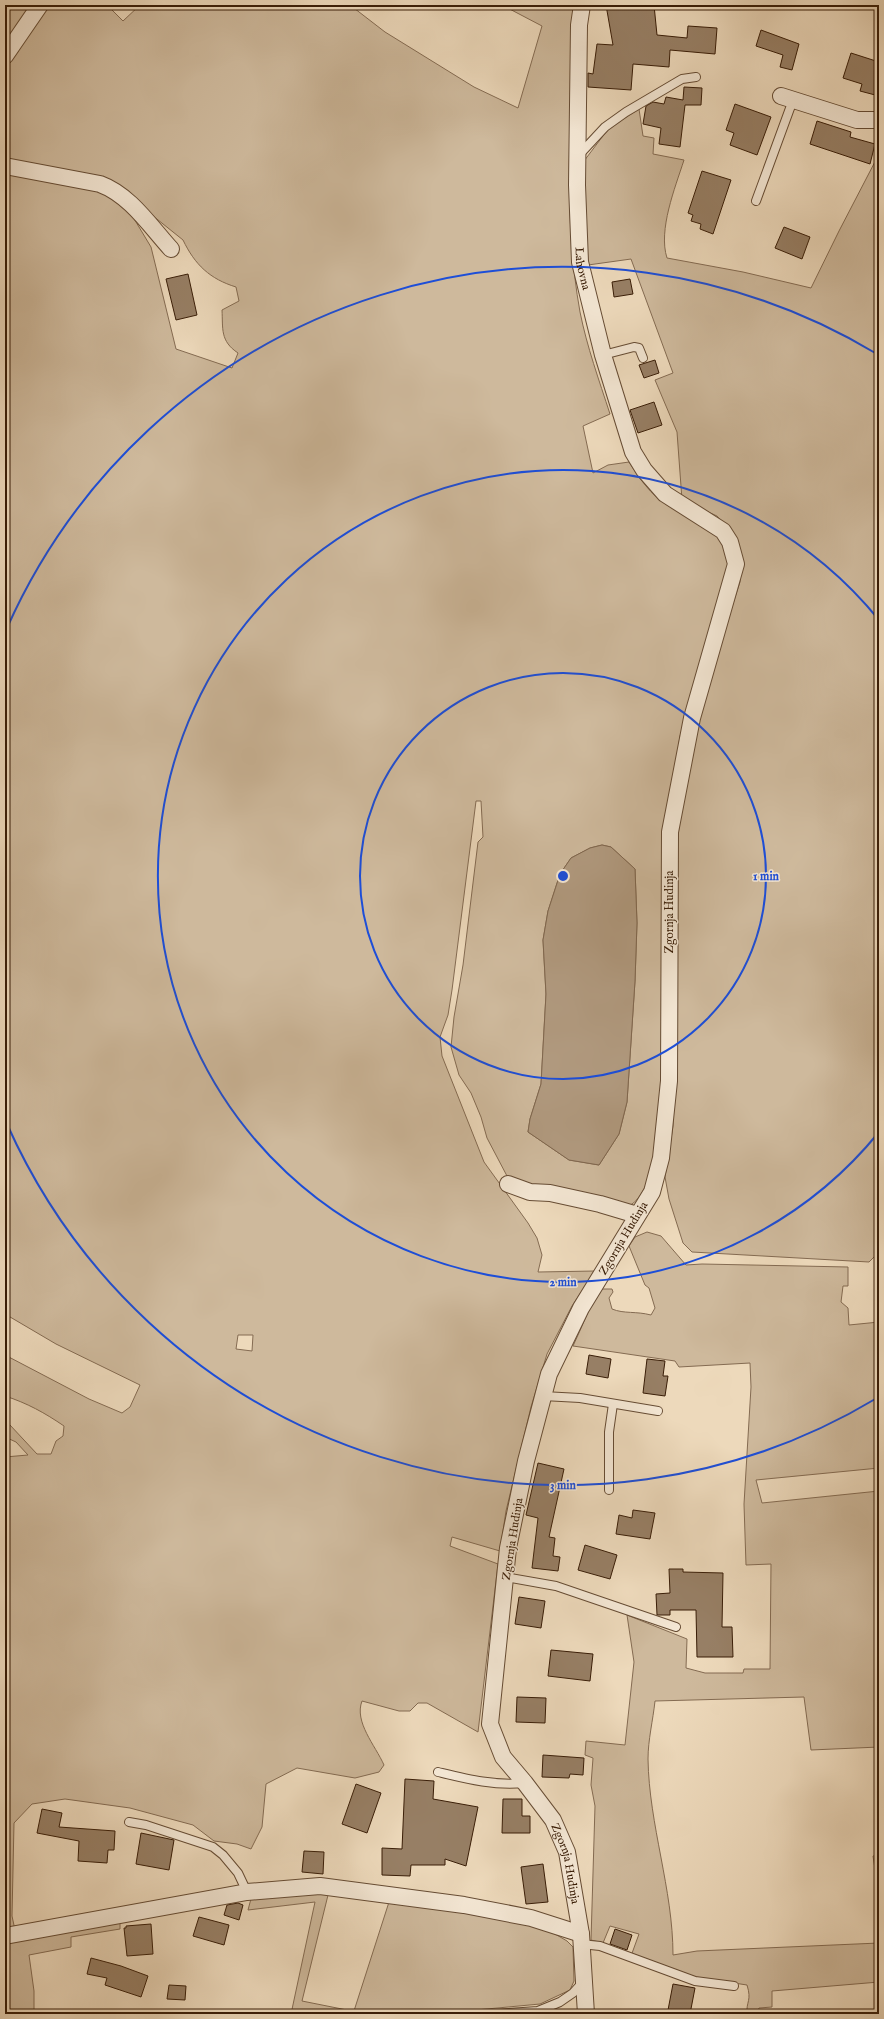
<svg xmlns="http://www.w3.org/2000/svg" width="884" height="2019" font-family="'IM FELL English',serif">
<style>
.green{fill:#ceb99c;stroke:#846b52;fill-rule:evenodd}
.water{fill:#b0997e;stroke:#80674e}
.building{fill:#977f65;stroke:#391d07}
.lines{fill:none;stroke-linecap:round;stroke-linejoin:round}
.lane-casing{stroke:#664c34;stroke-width:10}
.street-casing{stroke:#664c34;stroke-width:18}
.lane{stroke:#f3e6d3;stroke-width:8}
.street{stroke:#f3e6d3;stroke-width:16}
.ring{fill:none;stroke:#1d4ed8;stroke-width:2}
.labels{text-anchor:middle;stroke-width:3;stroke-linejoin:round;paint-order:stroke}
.street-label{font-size:12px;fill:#391d07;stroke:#f3e6d3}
.centre{fill:#1d4ed8;stroke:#f3e6d3;stroke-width:2}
.ring-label{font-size:12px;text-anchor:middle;font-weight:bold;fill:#1d4ed8;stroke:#f3e6d3;stroke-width:3;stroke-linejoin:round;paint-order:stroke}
</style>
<rect width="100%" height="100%" fill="#edd9bb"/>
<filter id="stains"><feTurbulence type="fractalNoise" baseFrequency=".005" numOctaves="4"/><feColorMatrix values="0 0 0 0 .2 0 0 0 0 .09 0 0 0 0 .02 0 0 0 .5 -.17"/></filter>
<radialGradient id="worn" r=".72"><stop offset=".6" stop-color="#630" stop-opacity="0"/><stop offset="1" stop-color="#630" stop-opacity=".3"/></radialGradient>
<g class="green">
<path d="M 5,5 L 35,5 L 5,49 Z"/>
<path d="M 44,5 L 107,5 L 123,21 L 140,5 L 350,5 L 385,32 L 474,87 L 518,108 L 542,26 L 502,5 L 576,5 L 573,25 C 571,120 563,218 580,312 C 587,347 599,380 610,414 L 583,426 L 593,473 L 608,465 L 629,462 C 640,479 650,494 667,505 C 704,528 737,531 727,585 L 680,736 L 665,839 L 662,1114 C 657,1139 652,1210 618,1208 C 604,1208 593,1198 580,1195 C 564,1190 546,1189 530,1185 C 522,1183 514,1179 507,1176 L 487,1138 L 481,1117 L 471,1093 L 459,1075 L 451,1047 L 454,1017 L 463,965 L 478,842 L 483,837 L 481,801 L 476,801 L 452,990 L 448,1015 L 440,1037 L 442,1056 L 484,1162 L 528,1223 L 537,1238 L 542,1255 L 538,1272 L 595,1271 L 572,1306 L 547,1354 L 531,1407 L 506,1511 L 500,1551 L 452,1537 L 450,1546 L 498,1564 L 478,1732 L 427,1703 L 418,1703 L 410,1711 L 399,1711 L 362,1701 C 354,1722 375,1745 384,1765 L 379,1772 L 355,1778 L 297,1768 L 266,1784 L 262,1827 L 251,1849 L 237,1844 L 214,1841 L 193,1825 L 130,1808 L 65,1799 L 32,1804 L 14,1823 L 12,1916 L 15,1930 L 5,1931 L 5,1457 L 28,1455 L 16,1442 L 5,1437 L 5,1422 L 10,1425 L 37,1454 L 51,1454 L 56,1441 L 63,1436 L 64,1426 C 45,1413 27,1403 5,1396 L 5,1355 L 89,1399 L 122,1413 L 130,1407 L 140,1385 L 56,1344 L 5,1314 L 5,171 L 106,190 L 127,207 L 151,247 L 176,349 L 232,368 L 238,353 C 220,341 223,329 222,310 L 239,301 L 236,287 C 210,279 195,265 183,240 L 117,187 L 99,180 L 5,161 L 5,63 ZM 602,845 L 611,847 L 635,869 L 637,923 L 635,981 L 627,1102 L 619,1134 L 599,1165 L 569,1160 L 528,1132 L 530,1119 L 541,1084 L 546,994 L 543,940 L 548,911 L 560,874 L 571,858 L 590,848 ZM 238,1335 L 253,1335 L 252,1351 L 236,1349 Z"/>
<path d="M 639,109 L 643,136 L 654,138 L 653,154 L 684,160 C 675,188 658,230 667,258 L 743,272 L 811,288 L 839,231 L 879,154 L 879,1252 L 869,1262 L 692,1252 L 683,1243 L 669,1199 L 665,1177 L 673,1126 L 678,836 C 686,750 713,665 740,582 L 741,572 L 733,533 L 717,516 L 682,500 L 677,432 L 655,380 L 673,373 L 631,259 L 588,265 L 584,222 L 584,161 L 609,128 Z"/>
<path d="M 647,1232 L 661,1236 L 686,1265 L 702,1264 L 848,1267 L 848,1286 L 843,1286 L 841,1302 L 848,1308 L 849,1325 L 879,1322 L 879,1468 L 756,1480 L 762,1503 L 879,1491 L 879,1747 L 811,1750 L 804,1697 L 655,1701 C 653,1720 648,1740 648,1759 C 649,1825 673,1889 673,1955 L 697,1951 L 879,1943 L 879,1982 L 772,1991 L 772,2007 L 759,2008 L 757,2014 L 747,2014 C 746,2001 752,2001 747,1985 L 695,1977 L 631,1956 L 639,1934 L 610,1926 L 603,1943 L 591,1940 L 595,1806 L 591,1785 L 593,1758 L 585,1755 L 586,1741 L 625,1745 L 634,1662 L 627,1615 L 687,1639 L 686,1668 L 705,1673 L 743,1673 L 744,1669 L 770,1669 L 771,1564 L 746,1565 L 744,1504 L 751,1387 L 750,1363 L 679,1367 L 675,1361 L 573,1346 C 582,1327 589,1308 599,1289 L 612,1289 L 613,1292 L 609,1298 L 612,1309 C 624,1314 636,1311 651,1315 L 655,1308 L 649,1288 L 645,1285 L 629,1246 L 635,1237 Z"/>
<path d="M 879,1855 L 879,1895 L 873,1856 Z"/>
<path d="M 329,1891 L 302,2001 L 347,2010 L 352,2014 L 291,2014 L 315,1902 L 248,1910 L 252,1895 Z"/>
<path d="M 389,1902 L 527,1922 L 550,1931 L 567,1941 L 573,1947 L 574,1981 L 570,1990 L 540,2004 L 476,2010 L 463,2014 L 353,2014 Z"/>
<path d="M 120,1921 L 120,1929 L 71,1937 L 71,1947 L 29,1955 L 34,1991 L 34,2014 L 5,2014 L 5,1939 Z"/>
</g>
<path class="water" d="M 602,845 L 611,847 L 635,869 L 637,923 L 635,981 L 627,1102 L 619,1134 L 599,1165 L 569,1160 L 528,1132 L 530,1119 L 541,1084 L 546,994 L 543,940 L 548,911 L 560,874 L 571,858 L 590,848 Z"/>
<g class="building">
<path d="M 606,5 L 654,5 L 657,35 L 687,38 L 688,26 L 717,28 L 715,54 L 670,50 L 669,67 L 633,64 L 631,90 L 588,87 L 588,73 L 593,74 L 597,44 L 613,45 Z"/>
<path d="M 761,30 L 799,44 L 792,70 L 780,67 L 783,55 L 756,46 Z"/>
<path d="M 851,53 L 879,62 L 879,96 L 860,91 L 862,84 L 843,78 Z"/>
<path d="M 684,87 L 702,88 L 701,105 L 685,105 L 680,147 L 659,144 L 661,128 L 643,124 L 646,106 L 653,102 L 664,104 L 666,97 L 683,100 Z"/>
<path d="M 735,104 L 771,117 L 757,155 L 730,145 L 734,133 L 726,130 Z"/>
<path d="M 817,121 L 851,132 L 850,137 L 875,144 L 870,164 L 810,144 Z"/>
<path d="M 702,171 L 731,180 L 713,234 L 700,229 L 701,224 L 691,221 L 693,215 L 688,213 Z"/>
<path d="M 784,227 L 810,237 L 802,259 L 775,248 Z"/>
<path d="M 188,274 L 197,315 L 176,320 L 166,279 Z"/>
<path d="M 630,279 L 633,294 L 614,297 L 612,282 Z"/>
<path d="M 655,360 L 659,373 L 644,378 L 639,365 Z"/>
<path d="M 654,402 L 662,425 L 638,433 L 630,410 Z"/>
<path d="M 589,1355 L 611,1359 L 608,1378 L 586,1374 Z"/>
<path d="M 647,1359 L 665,1361 L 663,1376 L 668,1376 L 665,1396 L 643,1393 Z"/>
<path d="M 538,1463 L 564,1469 L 549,1537 L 555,1538 L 553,1556 L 560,1557 L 558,1571 L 532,1568 L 538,1518 L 526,1515 Z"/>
<path d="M 633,1510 L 655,1513 L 650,1539 L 616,1534 L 619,1515 L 632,1518 Z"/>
<path d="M 585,1545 L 617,1555 L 610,1579 L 578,1570 Z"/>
<path d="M 669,1569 L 683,1569 L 683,1572 L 723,1573 L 722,1627 L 732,1627 L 733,1657 L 697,1657 L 696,1610 L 670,1610 L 670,1615 L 657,1615 L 656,1594 L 670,1593 Z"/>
<path d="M 519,1597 L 545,1601 L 541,1628 L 515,1624 Z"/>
<path d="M 551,1650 L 593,1654 L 590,1681 L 548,1676 Z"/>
<path d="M 517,1697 L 546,1698 L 545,1723 L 516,1722 Z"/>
<path d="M 543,1755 L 584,1758 L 583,1775 L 570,1774 L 569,1778 L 542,1777 Z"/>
<path d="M 405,1779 L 434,1781 L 433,1799 L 478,1807 L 466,1866 L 445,1859 L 445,1865 L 411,1865 L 410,1876 L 382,1875 L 382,1848 L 402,1849 Z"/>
<path d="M 356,1784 L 381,1793 L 367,1833 L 342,1824 Z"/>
<path d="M 503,1799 L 522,1799 L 522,1816 L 530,1816 L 530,1833 L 502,1833 Z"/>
<path d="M 42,1809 L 62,1813 L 59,1827 L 115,1831 L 114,1850 L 108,1850 L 107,1863 L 78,1861 L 79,1841 L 37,1833 Z"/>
<path d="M 141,1833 L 174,1840 L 169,1870 L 136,1864 Z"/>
<path d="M 304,1851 L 324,1852 L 323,1874 L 302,1872 Z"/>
<path d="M 543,1864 L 548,1902 L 526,1904 L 521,1867 Z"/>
<path d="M 238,1903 L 243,1905 L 239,1920 L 224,1915 L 227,1905 Z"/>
<path d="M 199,1917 L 229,1925 L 224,1945 L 193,1936 Z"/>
<path d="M 151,1924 L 153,1954 L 127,1956 L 124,1928 L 126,1928 L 126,1926 Z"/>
<path d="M 615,1929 L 632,1935 L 627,1950 L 610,1944 Z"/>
<path d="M 91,1958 L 121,1966 L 148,1976 L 141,1997 L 105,1985 L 107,1978 L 87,1974 Z"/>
<path d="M 673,1984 L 695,1988 L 690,2014 L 668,2010 Z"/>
<path d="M 169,1985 L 186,1986 L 185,2000 L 167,1999 Z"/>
</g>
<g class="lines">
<g class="lane-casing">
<g id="lane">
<path d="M 578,156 L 605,127 L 626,112 L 682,79 L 696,77"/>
<path d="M 756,201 L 793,100"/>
<path d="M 603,355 L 634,347 L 639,348 L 643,358"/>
<path d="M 543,1396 L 580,1398 L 658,1411"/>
<path d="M 609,1490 L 609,1432 L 613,1404"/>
<path d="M 505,1577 L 556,1586 L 676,1627"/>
<path d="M 438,1772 C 467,1779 494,1786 524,1783"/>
<path d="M 129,1822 L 146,1825 L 213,1847 L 223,1855 L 238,1873 L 247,1892"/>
<path d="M 581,1944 L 600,1946 L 695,1981 L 734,1986"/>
<path d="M 494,2014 L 538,2011 L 560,2002 L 573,1993 L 583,1982"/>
</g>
</g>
<g class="street-casing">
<g id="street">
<path id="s1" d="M 582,5 L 579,25 L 577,185 L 580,262 L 603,355 L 633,452 L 644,470 L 665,494 L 723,531 L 730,542 L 736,564 L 692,718 L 670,832 L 669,1081 L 661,1158 L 652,1192 L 581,1308 L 549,1374 L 526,1461 L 508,1548 L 490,1724 L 503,1757 L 525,1783 L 553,1820 L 567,1852 L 581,1934 L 586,2014"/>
<path d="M 5,56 L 40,5"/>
<path d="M 781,96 L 857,120 L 879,120"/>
<path d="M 5,166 L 100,184 C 130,195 150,226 171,249"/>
<path d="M 508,1184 L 530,1192 L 550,1193 L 600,1204 L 637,1215"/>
<path d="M 5,1936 L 247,1892 L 320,1886 L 464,1905 L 531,1918 L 581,1934"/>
</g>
</g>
<use href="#lane" class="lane"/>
<use href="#street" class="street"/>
</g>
<g class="ring">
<circle cx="563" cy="876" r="203"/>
<path d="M879 1132A406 406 0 1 1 879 620"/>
<path d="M877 1398A609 609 0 0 1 7 1124M7 628A609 609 0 0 1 877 354"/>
</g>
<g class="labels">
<g class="street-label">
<text dy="4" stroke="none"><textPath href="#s1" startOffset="264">Lahovna</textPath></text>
<text transform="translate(669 912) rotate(-90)" y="4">Zgornja Hudinja</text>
<text transform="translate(623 1238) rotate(-59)" y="4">Zgornja Hudinja</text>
<text transform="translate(512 1539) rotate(-81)" y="4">Zgornja Hudinja</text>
<text dy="4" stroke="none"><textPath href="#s1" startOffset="1977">Zgornja Hudinja</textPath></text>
</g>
</g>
<circle cx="563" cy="876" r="6" class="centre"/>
<g class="ring-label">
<text x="766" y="880">1 min</text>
<text x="563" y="1286">2 min</text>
<text x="563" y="1489">3 min</text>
</g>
<rect width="884" height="2019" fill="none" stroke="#edd9bb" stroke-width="20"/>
<rect x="6" y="6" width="872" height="2007" fill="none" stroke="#391d07" stroke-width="2"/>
<rect x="10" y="10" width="864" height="1999" fill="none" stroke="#391d07"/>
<rect width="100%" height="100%" filter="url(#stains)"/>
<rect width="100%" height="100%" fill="url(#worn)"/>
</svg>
